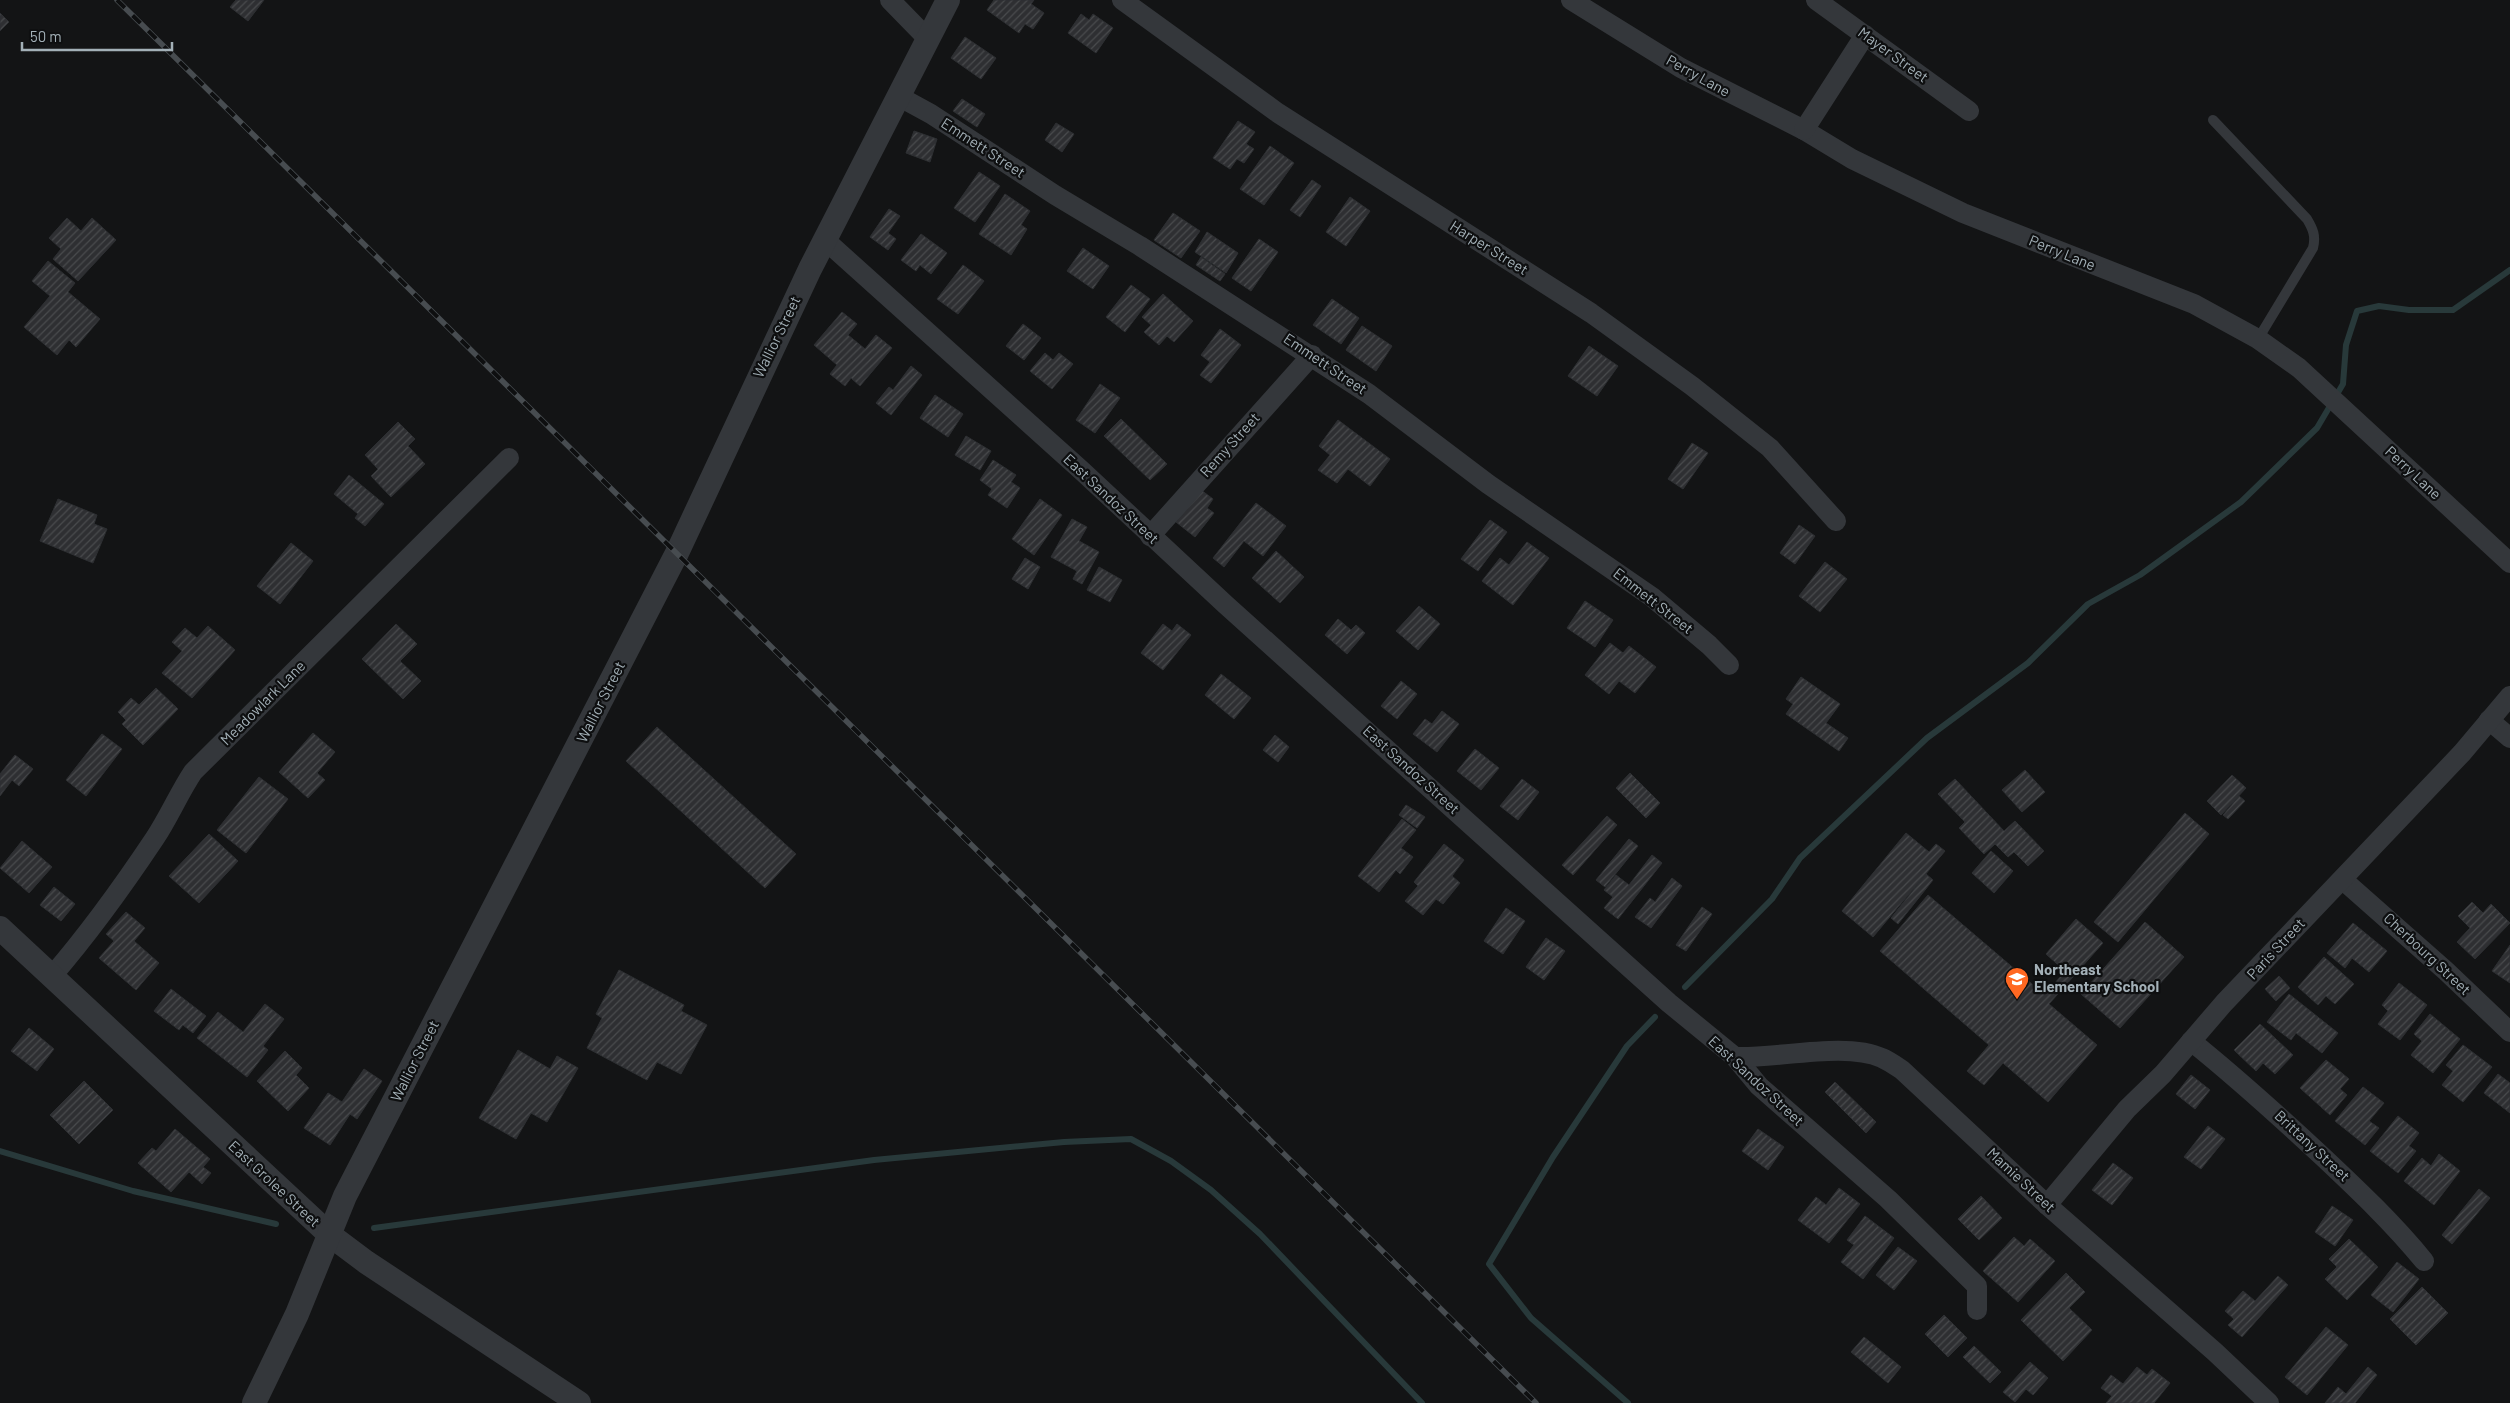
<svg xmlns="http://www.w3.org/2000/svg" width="2510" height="1403" font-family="Barlow,sans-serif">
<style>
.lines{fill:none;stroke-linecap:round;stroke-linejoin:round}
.stream{stroke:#28393a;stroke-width:6}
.building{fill:url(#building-hatch);stroke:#2d2f32}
.service{stroke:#34373b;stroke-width:10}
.minor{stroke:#34373b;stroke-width:20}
.tertiary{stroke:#34373b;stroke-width:24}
.rail-casing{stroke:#474c50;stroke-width:5.5}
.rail{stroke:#0e0f10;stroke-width:4;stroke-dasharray:11;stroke-linecap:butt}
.labels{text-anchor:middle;stroke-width:4.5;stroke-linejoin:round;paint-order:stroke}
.street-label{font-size:15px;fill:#a3b0b7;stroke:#0e0f10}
.poi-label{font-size:15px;font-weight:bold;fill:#a3b0b7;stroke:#0e0f10;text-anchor:start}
</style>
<defs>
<pattern id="building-hatch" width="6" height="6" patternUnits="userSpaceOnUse" patternTransform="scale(1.25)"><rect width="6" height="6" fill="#2e2f32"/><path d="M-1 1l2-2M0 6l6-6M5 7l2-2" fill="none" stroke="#494b4d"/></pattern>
</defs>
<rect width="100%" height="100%" fill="#131415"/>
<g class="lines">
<g class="stream">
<path d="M 1685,987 L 1772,899 L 1800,858 L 1927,738 L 2028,663 L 2088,604 L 2140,575 L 2241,502 L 2317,428 L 2343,384 L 2346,345 L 2357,311 L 2379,306 L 2409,310 L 2453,310 L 2510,270"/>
<path d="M 0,1151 L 133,1191 L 276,1224"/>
<path d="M 374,1228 L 874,1160 L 1064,1142 L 1131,1139 L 1171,1161 L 1211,1190 L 1260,1234 L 1422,1403"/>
<path d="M 1628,1403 L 1531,1318 L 1489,1264 L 1553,1157 L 1627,1046 L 1655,1017"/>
</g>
</g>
<g class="building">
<path d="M 236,0 L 264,0 L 248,21 L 230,7 Z"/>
<path d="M 994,0 L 1034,0 L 1031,4 L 1044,13 L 1033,29 L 1025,24 L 1019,33 L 987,10 Z"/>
<path d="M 0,13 L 9,22 L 0,31 Z"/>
<path d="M 1081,14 L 1089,20 L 1093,14 L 1113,28 L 1096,53 L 1068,33 Z"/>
<path d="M 965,37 L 996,58 L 981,79 L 951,58 Z"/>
<path d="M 962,99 L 985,114 L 977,127 L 953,111 Z"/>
<path d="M 1238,121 L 1255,132 L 1246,144 L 1254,149 L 1244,163 L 1237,159 L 1230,169 L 1213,158 Z"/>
<path d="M 1056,123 L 1074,134 L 1062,152 L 1045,140 Z"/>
<path d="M 914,131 L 937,139 L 930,162 L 906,153 Z"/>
<path d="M 1270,146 L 1294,163 L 1264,205 L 1240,189 Z"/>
<path d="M 979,172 L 1000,186 L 975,222 L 954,208 Z"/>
<path d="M 1312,180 L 1321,186 L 1300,217 L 1290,210 Z"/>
<path d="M 1005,194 L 1030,211 L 1021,225 L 1027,229 L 1011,255 L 979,234 Z"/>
<path d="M 1350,197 L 1370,211 L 1346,246 L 1326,232 Z"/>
<path d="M 889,209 L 900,216 L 888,233 L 896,239 L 888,250 L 870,237 Z"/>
<path d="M 1173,213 L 1200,231 L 1181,258 L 1154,240 Z"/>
<path d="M 67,218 L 81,231 L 92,218 L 116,240 L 78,281 L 53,259 L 61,249 L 49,238 Z"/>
<path d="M 1207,232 L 1238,253 L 1226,273 L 1195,252 Z"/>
<path d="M 921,234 L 947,253 L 931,274 L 920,265 L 916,271 L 901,260 Z"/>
<path d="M 1259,239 L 1278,252 L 1251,291 L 1232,278 Z"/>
<path d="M 1083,248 L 1109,266 L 1093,289 L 1067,271 Z"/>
<path d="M 1201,257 L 1225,274 L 1220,281 L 1196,265 Z"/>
<path d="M 48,261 L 75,283 L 68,292 L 100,319 L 76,347 L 69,340 L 57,355 L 24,327 L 50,296 L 32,281 Z"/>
<path d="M 963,265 L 984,281 L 958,314 L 937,299 Z"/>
<path d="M 1131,285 L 1150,299 L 1125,332 L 1106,317 Z"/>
<path d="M 1163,294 L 1193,321 L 1174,342 L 1167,336 L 1159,345 L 1144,332 L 1151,325 L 1142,317 Z"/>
<path d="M 1332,299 L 1359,318 L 1341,344 L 1313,325 Z"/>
<path d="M 842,312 L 857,324 L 848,335 L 865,349 L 876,335 L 892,348 L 860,386 L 851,378 L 845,386 L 830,374 L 837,365 L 814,345 Z"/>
<path d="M 1023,324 L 1041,338 L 1024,360 L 1006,346 Z"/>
<path d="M 1362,326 L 1392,346 L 1376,371 L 1346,350 Z"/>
<path d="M 1220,329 L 1241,345 L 1211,383 L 1200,375 L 1210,362 L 1201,355 Z"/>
<path d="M 1589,346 L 1618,366 L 1597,396 L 1568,376 Z"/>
<path d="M 1045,353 L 1053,360 L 1059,353 L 1073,364 L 1052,389 L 1030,371 Z"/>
<path d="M 911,366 L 922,375 L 891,415 L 876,403 L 889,387 L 893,390 Z"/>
<path d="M 1100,384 L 1120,398 L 1095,433 L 1076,420 Z"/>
<path d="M 935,395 L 963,414 L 948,437 L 920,418 Z"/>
<path d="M 1121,419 L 1167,464 L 1150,480 L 1104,436 Z"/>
<path d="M 1338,420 L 1390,459 L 1370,486 L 1348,469 L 1337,483 L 1318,470 L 1330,455 L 1319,446 Z"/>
<path d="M 398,422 L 415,439 L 408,446 L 425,464 L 391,497 L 371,476 L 378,469 L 365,455 Z"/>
<path d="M 966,436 L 991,451 L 980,470 L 955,455 Z"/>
<path d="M 1692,443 L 1708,453 L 1683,489 L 1668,479 Z"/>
<path d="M 993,460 L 1016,475 L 1011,482 L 1020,488 L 1007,508 L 988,495 L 992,489 L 980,480 Z"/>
<path d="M 349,475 L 384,504 L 365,526 L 355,518 L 358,514 L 334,494 Z"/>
<path d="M 1201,490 L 1213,499 L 1207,508 L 1214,513 L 1195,537 L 1176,522 Z"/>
<path d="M 58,499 L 97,515 L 94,524 L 107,529 L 93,563 L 40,541 Z"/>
<path d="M 1040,499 L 1062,515 L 1034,555 L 1012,539 Z"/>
<path d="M 1256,503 L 1286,526 L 1263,556 L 1244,541 L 1224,567 L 1213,558 Z"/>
<path d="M 1072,519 L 1087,527 L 1079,541 L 1099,552 L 1082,584 L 1073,579 L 1077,571 L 1051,557 Z"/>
<path d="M 1490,520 L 1507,532 L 1478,571 L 1461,559 Z"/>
<path d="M 1799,525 L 1815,536 L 1795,564 L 1780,553 Z"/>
<path d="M 1527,542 L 1549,558 L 1513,605 L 1482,581 L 1500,558 L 1509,565 Z"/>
<path d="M 291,543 L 313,561 L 280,604 L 257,586 Z"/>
<path d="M 1276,551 L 1304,577 L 1280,603 L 1252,578 Z"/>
<path d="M 1025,558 L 1040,567 L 1028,589 L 1012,579 Z"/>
<path d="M 1825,562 L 1847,579 L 1820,612 L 1799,596 Z"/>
<path d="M 1099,567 L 1122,580 L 1110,602 L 1087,590 Z"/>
<path d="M 1585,601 L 1613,620 L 1595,647 L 1567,628 Z"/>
<path d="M 1419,606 L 1440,624 L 1418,650 L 1396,631 Z"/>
<path d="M 1338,619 L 1351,630 L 1356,625 L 1365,633 L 1347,654 L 1325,635 Z"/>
<path d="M 396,624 L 417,644 L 400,661 L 421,681 L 403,699 L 362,659 Z"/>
<path d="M 1163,624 L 1172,631 L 1177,624 L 1191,635 L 1163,670 L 1141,653 Z"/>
<path d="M 208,626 L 235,650 L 192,698 L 162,673 L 182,651 L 172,642 L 185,628 L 197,638 Z"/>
<path d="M 1610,643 L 1623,653 L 1629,646 L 1656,667 L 1635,693 L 1619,681 L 1609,694 L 1585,675 Z"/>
<path d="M 1221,674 L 1251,698 L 1234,719 L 1205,695 Z"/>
<path d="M 1801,677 L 1840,704 L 1826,723 L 1848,738 L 1839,751 L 1786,714 L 1793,704 L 1786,699 Z"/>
<path d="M 1401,681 L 1417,694 L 1397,719 L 1381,706 Z"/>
<path d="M 156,688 L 178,709 L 143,745 L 122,724 L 126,720 L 118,712 L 131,698 L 139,705 Z"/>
<path d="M 1442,711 L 1459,724 L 1437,752 L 1413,734 L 1425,719 L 1432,724 Z"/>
<path d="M 657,727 L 796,854 L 765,888 L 626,761 Z"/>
<path d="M 313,733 L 335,752 L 317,773 L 325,780 L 308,798 L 279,772 Z"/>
<path d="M 102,734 L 122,749 L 86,796 L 66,780 Z"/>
<path d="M 1275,735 L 1289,747 L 1278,762 L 1263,750 Z"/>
<path d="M 1475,749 L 1499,768 L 1481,790 L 1457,771 Z"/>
<path d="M 15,755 L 33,769 L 19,786 L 12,780 L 0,796 L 0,774 Z"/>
<path d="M 2025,770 L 2045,792 L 2022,812 L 2002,790 Z"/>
<path d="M 1630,773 L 1660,803 L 1646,818 L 1616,788 Z"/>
<path d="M 2232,775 L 2246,788 L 2221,815 L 2207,801 Z"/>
<path d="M 259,777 L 288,799 L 246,853 L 217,830 Z"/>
<path d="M 1522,779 L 1539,792 L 1518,820 L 1500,806 Z"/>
<path d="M 1955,779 L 2004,831 L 2015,821 L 2044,851 L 2028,866 L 2014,852 L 2008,857 L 1995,844 L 1984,854 L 1959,828 L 1965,822 L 1938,794 Z"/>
<path d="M 2239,796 L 2245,801 L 2228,819 L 2223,815 Z"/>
<path d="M 1406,805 L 1425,817 L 1417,828 L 1399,815 Z"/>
<path d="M 2185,813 L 2209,834 L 2118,942 L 2094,922 Z"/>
<path d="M 1607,816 L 1617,825 L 1573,875 L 1562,865 Z"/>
<path d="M 1402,819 L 1416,830 L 1401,848 L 1413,857 L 1400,874 L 1396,870 L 1379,892 L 1358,876 Z"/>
<path d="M 1906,833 L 1929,852 L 1936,844 L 1945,851 L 1873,937 L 1842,911 Z"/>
<path d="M 209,834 L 238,861 L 199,903 L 169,876 Z"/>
<path d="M 1629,839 L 1638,846 L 1605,887 L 1596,880 Z"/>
<path d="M 22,841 L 52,867 L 29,893 L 0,868 Z"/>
<path d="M 1444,844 L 1464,860 L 1452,876 L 1460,883 L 1443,904 L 1436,899 L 1423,915 L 1405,901 L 1418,886 L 1414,882 Z"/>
<path d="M 1991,851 L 2013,871 L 1994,893 L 1972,873 Z"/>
<path d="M 1652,855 L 1662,863 L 1618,919 L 1604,908 L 1613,897 L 1604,890 L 1616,875 L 1629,885 Z"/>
<path d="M 1926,874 L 1933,880 L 1898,924 L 1891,918 Z"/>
<path d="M 1672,878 L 1682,886 L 1651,928 L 1635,917 L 1650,898 L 1655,902 Z"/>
<path d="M 54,887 L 75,904 L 61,921 L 40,905 Z"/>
<path d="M 1928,895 L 2045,995 L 2065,971 L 2046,954 L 2076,919 L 2103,943 L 2049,1004 L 2097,1045 L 2048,1102 L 2003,1063 L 1984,1085 L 1967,1071 L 1989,1045 L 1880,951 Z"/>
<path d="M 2472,902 L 2483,913 L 2491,904 L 2510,923 L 2475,959 L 2457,942 L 2470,928 L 2458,916 Z"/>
<path d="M 1702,907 L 1712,914 L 1686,951 L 1676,945 Z"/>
<path d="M 1506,908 L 1525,921 L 1503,954 L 1484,941 Z"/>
<path d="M 126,912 L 145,928 L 134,941 L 159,963 L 136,990 L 99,958 L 114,941 L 106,934 Z"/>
<path d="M 2145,922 L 2184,957 L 2120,1028 L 2081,994 Z"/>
<path d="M 2353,923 L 2387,951 L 2369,972 L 2352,958 L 2345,968 L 2327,953 Z"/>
<path d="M 1546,938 L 1565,951 L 1544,980 L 1526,967 Z"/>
<path d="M 2510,945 L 2510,983 L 2492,971 Z"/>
<path d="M 2324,957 L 2354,984 L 2335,1004 L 2326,996 L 2318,1005 L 2298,987 Z"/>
<path d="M 619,970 L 684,1005 L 681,1011 L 707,1025 L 681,1074 L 657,1062 L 647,1080 L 587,1048 L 602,1018 L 596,1014 Z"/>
<path d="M 2279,976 L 2290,988 L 2276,1001 L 2265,989 Z"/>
<path d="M 2399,983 L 2427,1005 L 2400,1040 L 2378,1024 L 2388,1011 L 2382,1005 Z"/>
<path d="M 171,989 L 206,1016 L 193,1033 L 183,1025 L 179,1030 L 154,1011 Z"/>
<path d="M 2289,994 L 2338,1033 L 2322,1053 L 2296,1033 L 2291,1040 L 2267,1022 Z"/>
<path d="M 265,1004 L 284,1019 L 263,1046 L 268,1050 L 247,1077 L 197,1038 L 218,1012 L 243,1032 Z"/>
<path d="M 2430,1014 L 2460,1039 L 2433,1073 L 2411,1055 L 2422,1041 L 2414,1034 Z"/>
<path d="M 2260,1024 L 2293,1055 L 2275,1074 L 2263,1063 L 2256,1071 L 2234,1050 Z"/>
<path d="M 29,1028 L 54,1049 L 37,1071 L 11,1051 Z"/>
<path d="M 2463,1045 L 2492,1067 L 2463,1102 L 2442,1085 L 2453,1071 L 2446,1065 Z"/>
<path d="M 518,1050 L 550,1069 L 557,1056 L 578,1068 L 547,1122 L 531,1113 L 516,1139 L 479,1118 Z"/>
<path d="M 285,1051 L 302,1068 L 296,1075 L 309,1088 L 288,1111 L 257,1081 Z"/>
<path d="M 2326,1060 L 2349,1079 L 2340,1089 L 2347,1095 L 2330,1115 L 2300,1088 Z"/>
<path d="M 364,1069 L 382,1081 L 357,1119 L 350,1114 L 330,1145 L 304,1128 L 328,1093 L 342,1102 Z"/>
<path d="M 2498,1074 L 2510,1083 L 2510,1113 L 2484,1093 Z"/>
<path d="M 2191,1075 L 2210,1090 L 2195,1109 L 2176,1094 Z"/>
<path d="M 84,1081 L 113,1110 L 79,1144 L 50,1115 Z"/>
<path d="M 1835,1082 L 1876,1122 L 1866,1133 L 1825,1092 Z"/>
<path d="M 2363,1087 L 2384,1103 L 2369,1121 L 2379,1128 L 2365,1145 L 2335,1121 Z"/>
<path d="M 2398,1116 L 2419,1133 L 2409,1146 L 2416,1151 L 2398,1173 L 2370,1151 Z"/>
<path d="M 2208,1126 L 2225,1139 L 2201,1169 L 2184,1157 Z"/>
<path d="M 175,1129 L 210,1159 L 203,1167 L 211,1173 L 202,1184 L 189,1172 L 171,1192 L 138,1163 L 152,1148 L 156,1151 Z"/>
<path d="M 1758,1129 L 1784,1147 L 1768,1170 L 1742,1151 Z"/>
<path d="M 2439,1154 L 2460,1171 L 2434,1205 L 2404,1181 L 2422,1158 L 2431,1166 Z"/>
<path d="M 2113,1163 L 2133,1178 L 2112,1205 L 2092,1190 Z"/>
<path d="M 1839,1188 L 1860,1204 L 1829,1243 L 1798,1220 L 1816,1197 L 1826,1205 Z"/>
<path d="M 2479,1189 L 2490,1198 L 2452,1244 L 2442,1235 Z"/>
<path d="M 1981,1196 L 2002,1218 L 1979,1240 L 1958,1219 Z"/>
<path d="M 2332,1206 L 2353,1220 L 2335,1246 L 2315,1232 Z"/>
<path d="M 1865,1216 L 1894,1238 L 1863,1279 L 1841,1262 L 1854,1245 L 1847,1240 Z"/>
<path d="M 2014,1237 L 2024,1246 L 2030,1239 L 2055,1261 L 2018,1302 L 1983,1271 Z"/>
<path d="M 2349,1239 L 2378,1267 L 2347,1300 L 2325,1279 L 2337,1267 L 2329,1259 Z"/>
<path d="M 1898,1247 L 1917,1261 L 1894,1290 L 1876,1275 Z"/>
<path d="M 2397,1262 L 2419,1279 L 2393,1312 L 2371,1295 Z"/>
<path d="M 2066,1273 L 2085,1292 L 2069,1308 L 2092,1330 L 2063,1361 L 2021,1320 Z"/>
<path d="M 2278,1276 L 2288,1285 L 2242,1337 L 2228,1325 L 2234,1319 L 2225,1311 L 2243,1291 L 2255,1301 Z"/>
<path d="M 2422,1287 L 2448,1313 L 2416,1345 L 2390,1319 Z"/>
<path d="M 1944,1315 L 1967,1338 L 1948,1357 L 1925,1334 Z"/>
<path d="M 2326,1327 L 2348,1345 L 2307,1395 L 2285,1377 Z"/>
<path d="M 1864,1337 L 1901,1367 L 1888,1383 L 1851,1352 Z"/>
<path d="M 1974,1346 L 2001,1372 L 1990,1383 L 1963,1357 Z"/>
<path d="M 2030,1362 L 2048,1378 L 2033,1395 L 2026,1389 L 2015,1402 L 2003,1392 Z"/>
<path d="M 2137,1367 L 2147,1375 L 2152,1369 L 2170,1383 L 2154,1403 L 2106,1403 L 2112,1396 L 2101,1388 L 2111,1375 L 2123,1384 Z"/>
<path d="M 2368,1367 L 2377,1375 L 2355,1403 L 2325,1403 L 2338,1387 L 2346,1394 Z"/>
</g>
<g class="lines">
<path class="service" d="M 2213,120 L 2307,219 C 2313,229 2316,236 2313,248 L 2258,339"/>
<g class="minor">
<path d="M 890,0 L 927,38"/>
<path d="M 1122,0 L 1278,113 L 1591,313 L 1692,386 L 1770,448 L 1836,521"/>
<path d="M 1571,0 L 1681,68 L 1804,130 L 1852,159 L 1963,213 L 2194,304 L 2258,339 L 2299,368 L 2510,563"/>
<path d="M 1816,0 L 1969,111"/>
<path d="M 898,96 L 931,114 L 1055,195 L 1140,246 L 1369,394 L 1488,484 L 1652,597 L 1709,645 L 1729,665"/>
<path d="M 1804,130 L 1865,35"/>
<path d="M 825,240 L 1081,470 L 1226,605 L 1669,1003 L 1735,1057 L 1759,1086 L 1888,1199 L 1977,1286 L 1977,1310"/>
<path d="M 1150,536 L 1312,355"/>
<path d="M 2489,720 L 2510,738"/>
<path d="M 2343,880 L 2446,971 L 2510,1032"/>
<path d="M 52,976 C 90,932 123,886 155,838 C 169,817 179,793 193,772 L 509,458"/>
<path d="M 2191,1041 C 2237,1078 2280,1117 2323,1157 C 2358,1190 2393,1223 2424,1261"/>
<path d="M 1735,1057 C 1776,1059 1846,1041 1882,1058 C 1889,1061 1896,1066 1902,1070 L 2047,1205 L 2215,1352 L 2269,1403"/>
<path d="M 2047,1205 L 2127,1109 L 2163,1074 L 2224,1003 L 2462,753 L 2510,696"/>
</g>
<g class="tertiary">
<path d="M 0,928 L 330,1235 L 366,1262 L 579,1403"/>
<path d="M 254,1403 L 297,1314 L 345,1196 L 677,553 L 810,269 L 948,0"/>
</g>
<g class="rail-casing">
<path id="rail" d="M 117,0 L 1536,1403"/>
</g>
<use href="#rail" class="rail"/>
</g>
<defs>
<g id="school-pin" transform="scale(1.25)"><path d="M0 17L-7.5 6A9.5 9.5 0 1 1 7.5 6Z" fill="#ff6822" stroke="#0e0f10"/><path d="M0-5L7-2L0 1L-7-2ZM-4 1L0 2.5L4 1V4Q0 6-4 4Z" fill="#fff"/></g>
</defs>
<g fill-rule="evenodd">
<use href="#school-pin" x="2017" y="979"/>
</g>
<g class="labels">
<g class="street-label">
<text transform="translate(1893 55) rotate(36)" y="5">Mayer Street</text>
<text transform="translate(1698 76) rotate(29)" y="5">Perry Lane</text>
<text transform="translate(983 148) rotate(33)" y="5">Emmett Street</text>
<text transform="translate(1489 248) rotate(32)" y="5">Harper Street</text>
<text transform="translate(2062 253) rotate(22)" y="5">Perry Lane</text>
<text transform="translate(777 337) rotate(-64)" y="5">Wallior Street</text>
<text transform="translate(1325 364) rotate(34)" y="5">Emmett Street</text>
<text transform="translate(1230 445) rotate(-48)" y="5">Remy Street</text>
<text transform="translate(2413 473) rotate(43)" y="5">Perry Lane</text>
<text transform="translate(1111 499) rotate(43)" y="5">East Sandoz Street</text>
<text transform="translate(1653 601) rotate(38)" y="5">Emmett Street</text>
<text transform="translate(601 702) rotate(-63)" y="5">Wallior Street</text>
<text transform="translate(263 703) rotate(-45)" y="5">Meadowlark Lane</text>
<text transform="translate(1411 770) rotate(42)" y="5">East Sandoz Street</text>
<text transform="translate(2276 949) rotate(-47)" y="5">Paris Street</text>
<text transform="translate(2427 954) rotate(43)" y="5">Cherbourg Street</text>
<text transform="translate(415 1061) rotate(-63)" y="5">Wallior Street</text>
<text transform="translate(1756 1081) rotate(43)" y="5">East Sandoz Street</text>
<text transform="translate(2312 1146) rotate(43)" y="5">Brittany Street</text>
<text transform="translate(2021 1180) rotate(43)" y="5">Mamie Street</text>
<text transform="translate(274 1184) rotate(43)" y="5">East Grolee Street</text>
</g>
<g class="poi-label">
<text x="2034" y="975">Northeast<tspan x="2034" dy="17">Elementary School</tspan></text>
</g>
</g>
<path d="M22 42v8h150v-8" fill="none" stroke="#a3b0b7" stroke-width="2.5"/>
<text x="30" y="42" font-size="15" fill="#a3b0b7" stroke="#0e0f10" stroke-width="4" paint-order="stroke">50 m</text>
</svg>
